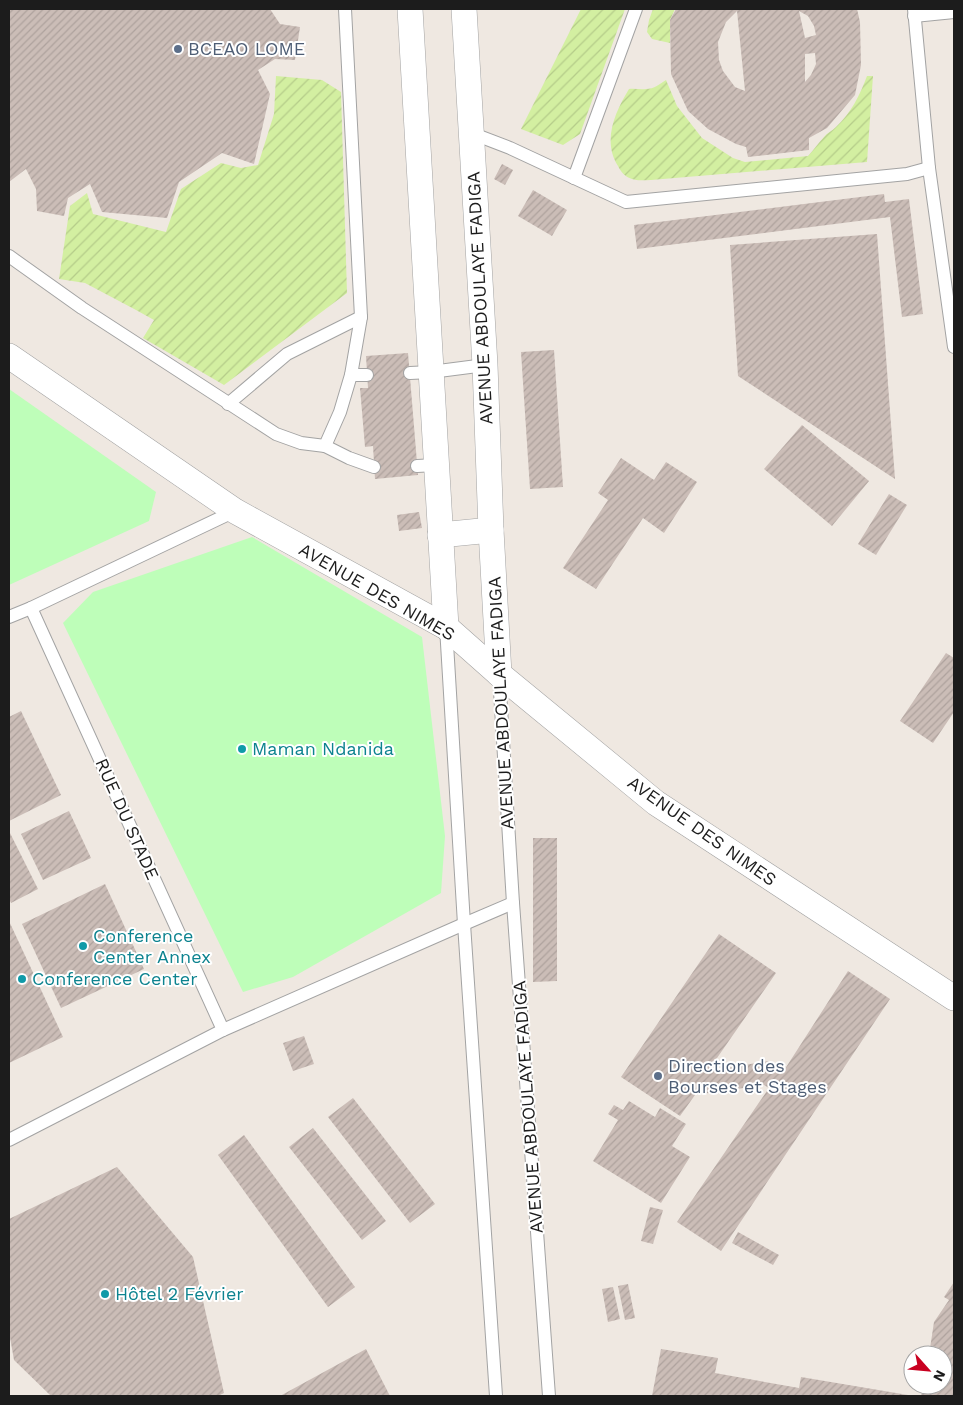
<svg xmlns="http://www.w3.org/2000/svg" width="963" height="1405" font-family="'Work Sans',sans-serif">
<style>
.park{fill:#befeb9}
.garden{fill:url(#garden-furrows)}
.building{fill:url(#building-hatch);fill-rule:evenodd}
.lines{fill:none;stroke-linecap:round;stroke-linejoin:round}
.lane-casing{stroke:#a3a3a3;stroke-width:14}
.street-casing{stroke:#a3a3a3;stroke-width:26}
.lane{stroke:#fff;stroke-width:12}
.street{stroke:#fff;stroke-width:25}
.service-dot{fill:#5c6f8a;stroke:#fff;stroke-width:2}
.culture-dot{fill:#0f9aa8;stroke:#fff;stroke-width:2}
.labels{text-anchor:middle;stroke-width:4;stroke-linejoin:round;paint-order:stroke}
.service-label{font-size:18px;fill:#4e5e75;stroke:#fff;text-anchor:start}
.street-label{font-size:18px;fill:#1c1c1c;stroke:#fff}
.culture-label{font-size:18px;fill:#0d838f;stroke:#fff;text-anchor:start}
</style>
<defs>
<pattern id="garden-furrows" width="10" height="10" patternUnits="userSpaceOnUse" patternTransform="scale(1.25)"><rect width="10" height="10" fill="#d3efa1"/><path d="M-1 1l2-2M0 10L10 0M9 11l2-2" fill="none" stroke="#b5cc8a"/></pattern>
<pattern id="building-hatch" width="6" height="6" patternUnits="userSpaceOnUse" patternTransform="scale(1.25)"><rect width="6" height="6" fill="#cbbdb7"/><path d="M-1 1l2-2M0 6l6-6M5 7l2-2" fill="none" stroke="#aea29d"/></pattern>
</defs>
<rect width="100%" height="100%" fill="#efe8e1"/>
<g class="park">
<path d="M 9,389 L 156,492 L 149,521 L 9,585 Z"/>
<path d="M 252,537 L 422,637 L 445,836 L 441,893 L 293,977 L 243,992 L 63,623 L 93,592 Z"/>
</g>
<g class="garden">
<path d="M 581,9 L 625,9 L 580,134 L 563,145 L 521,129 Z"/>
<path d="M 653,9 L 675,9 L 670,20 L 670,43 L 652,39 L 647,32 L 649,20 Z"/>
<path d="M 276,76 L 322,80 L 341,92 L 347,293 L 224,385 L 143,338 L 154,320 L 136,310 L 85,283 L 59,279 L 70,206 L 87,193 L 93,214 L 166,232 L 181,189 L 221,163 L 241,168 L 258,165 L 274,114 Z"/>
<path d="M 867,76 L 873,76 L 867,162 L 651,180 C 645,180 637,181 632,179 C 625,177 621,172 618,166 C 602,141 615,112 629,89 C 635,88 640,90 646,89 C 654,89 660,84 666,80 L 677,106 L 702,138 L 733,158 L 745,162 L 808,156 C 814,150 818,143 824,137 C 827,133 832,131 836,127 C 851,113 860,95 867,76 Z"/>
</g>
<g class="building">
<path d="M 9,9 L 270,9 L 280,24 L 300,27 L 295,60 L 275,59 L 258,70 L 270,94 L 254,164 L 222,153 L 179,182 L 167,218 L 102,212 L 90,184 L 68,198 L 64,216 L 37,211 L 36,189 L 26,169 L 9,182 Z"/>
<path d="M 676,9 L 857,9 L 860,22 L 861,65 L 855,95 L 827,128 L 809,138 L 809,150 L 748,157 L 746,147 L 736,144 L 708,129 L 688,111 L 671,74 L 670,20 ZM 737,11 L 745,91 L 735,87 L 723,71 L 719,60 L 718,42 L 726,22 ZM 799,11 L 808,16 L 814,26 L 816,35 L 805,38 ZM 815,53 L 816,64 L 811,75 L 805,82 L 805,54 Z"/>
<path d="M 502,164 L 513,170 L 505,185 L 494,179 Z"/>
<path d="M 533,190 L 567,210 L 552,236 L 518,216 Z"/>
<path d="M 884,194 L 885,202 L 909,199 L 923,314 L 902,317 L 890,217 L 637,249 L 634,225 Z"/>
<path d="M 877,234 L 895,479 L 738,376 L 730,245 Z"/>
<path d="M 554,350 L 563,487 L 530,489 L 521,352 Z"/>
<path d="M 408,353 L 418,475 L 375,479 L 373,446 L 365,447 L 360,388 L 368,388 L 366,356 Z"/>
<path d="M 802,425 L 869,481 L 832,526 L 764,469 Z"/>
<path d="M 621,458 L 654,480 L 666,462 L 697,482 L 664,533 L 643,518 L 596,589 L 563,568 L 608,500 L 598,493 Z"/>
<path d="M 889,494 L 907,505 L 876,555 L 858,544 Z"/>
<path d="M 419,512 L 422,528 L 399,531 L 397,515 Z"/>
<path d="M 946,653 L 954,658 L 954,712 L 933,743 L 900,721 Z"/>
<path d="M 21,711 L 61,795 L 9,821 L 9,717 Z"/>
<path d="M 69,811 L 91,858 L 43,880 L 21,834 Z"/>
<path d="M 9,831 L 38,889 L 11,903 L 9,899 Z"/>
<path d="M 533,838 L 557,838 L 557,981 L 533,982 Z"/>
<path d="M 105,884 L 144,969 L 61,1008 L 22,924 Z"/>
<path d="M 9,921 L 63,1037 L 9,1063 Z"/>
<path d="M 719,934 L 776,973 L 708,1071 L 768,1061 L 783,1072 L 848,971 L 890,999 L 721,1251 L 677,1222 L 769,1088 L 764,1085 L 695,1095 L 680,1116 L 621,1077 Z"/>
<path d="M 304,1036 L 314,1064 L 293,1071 L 283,1043 Z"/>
<path d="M 353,1098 L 435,1204 L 410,1223 L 328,1117 Z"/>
<path d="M 629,1101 L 655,1117 L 660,1108 L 686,1124 L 672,1146 L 690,1157 L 661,1203 L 593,1161 L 618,1120 L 608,1114 L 614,1105 L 623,1110 Z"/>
<path d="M 313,1128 L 386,1221 L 362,1240 L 289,1147 Z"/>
<path d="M 244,1135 L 355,1287 L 328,1307 L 218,1155 Z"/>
<path d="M 117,1167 L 193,1257 L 224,1393 L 218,1396 L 51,1396 L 14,1360 L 9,1332 L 9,1219 Z"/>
<path d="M 650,1207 L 663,1210 L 653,1244 L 641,1241 Z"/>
<path d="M 738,1232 L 779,1255 L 773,1265 L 732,1243 Z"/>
<path d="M 954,1282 L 954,1396 L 921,1396 L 923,1385 L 943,1385 L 943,1355 L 929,1355 L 934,1322 L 949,1300 L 944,1297 Z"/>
<path d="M 628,1284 L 635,1318 L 625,1320 L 618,1286 Z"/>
<path d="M 613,1287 L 620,1319 L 608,1322 L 602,1289 Z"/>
<path d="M 366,1349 L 390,1396 L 280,1396 Z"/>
<path d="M 661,1349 L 718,1358 L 715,1373 L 799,1388 L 801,1377 L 908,1395 L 908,1396 L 652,1396 Z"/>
</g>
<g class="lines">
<g class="lane-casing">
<g id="lane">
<path d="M 914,9 L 929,168 L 954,347"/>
<path d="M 914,16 L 954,12"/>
<path d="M 471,133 L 510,148 L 626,202 L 907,174 L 929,168"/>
<path d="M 574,178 L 636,9"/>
<path d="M 9,256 L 82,308 L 276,434 L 301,443 L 325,446 L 340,412 L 351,375 L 361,317 L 345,9"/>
<path d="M 410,373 L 431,372 L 485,365"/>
<path d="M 351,375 L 367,375"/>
<path d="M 228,404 L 287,354 L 361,317"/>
<path d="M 325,446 L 349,458 L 374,467"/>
<path d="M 417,466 L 436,465"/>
<path d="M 31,608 L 235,511"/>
<path d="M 9,617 L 31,608 L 223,1030"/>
<path d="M 446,627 L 464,924 L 496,1396"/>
<path d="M 499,675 L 513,903 L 549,1396"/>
<path d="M 9,1140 L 223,1030 L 464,924 L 513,903"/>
</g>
</g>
<g class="street-casing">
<g id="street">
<path d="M 410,9 L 446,627"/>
<path d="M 464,9 L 485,365 L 491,530 L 499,674"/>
<path d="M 9,356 L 235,511 L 446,627 L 499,674 L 656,803 L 954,998"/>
<path d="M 440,535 L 491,530"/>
</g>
</g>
<use href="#lane" class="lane"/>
<use href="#street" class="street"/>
</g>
<g class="service-dot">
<circle cx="178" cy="49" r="5"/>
<circle cx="658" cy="1076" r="5"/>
</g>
<g class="culture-dot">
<circle cx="242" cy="749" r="5"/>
<circle cx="83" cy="946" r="5"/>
<circle cx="22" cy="979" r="5"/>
<circle cx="105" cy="1294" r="5"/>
</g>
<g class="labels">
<g class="service-label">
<text x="188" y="55">BCEAO LOME</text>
<text x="668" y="1072">Direction des<tspan x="668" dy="21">Bourses et Stages</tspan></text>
</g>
<g class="street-label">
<text transform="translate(480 298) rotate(-93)" y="6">AVENUE ABDOULAYE FADIGA</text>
<text transform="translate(377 592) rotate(30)" y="6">AVENUE DES NIMES</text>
<text transform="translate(501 703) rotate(-93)" y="6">AVENUE ABDOULAYE FADIGA</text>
<text transform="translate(127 819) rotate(66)" y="6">RUE DU STADE</text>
<text transform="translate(702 831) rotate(35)" y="6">AVENUE DES NIMES</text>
<text transform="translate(528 1107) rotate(-94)" y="6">AVENUE ABDOULAYE FADIGA</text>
</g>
<g class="culture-label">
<text x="252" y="755">Maman Ndanida</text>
<text x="93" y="942">Conference<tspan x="93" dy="21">Center Annex</tspan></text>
<text x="32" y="985">Conference Center</text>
<text x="115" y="1300">Hôtel 2 Février</text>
</g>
</g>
<rect width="963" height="1405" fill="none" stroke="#1c1c1c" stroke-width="20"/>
<g transform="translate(928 1370) rotate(117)"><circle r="24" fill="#ffffff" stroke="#a4a4a4"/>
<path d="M0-4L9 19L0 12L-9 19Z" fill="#c90020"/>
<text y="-8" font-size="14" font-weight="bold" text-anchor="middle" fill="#1c1c1c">N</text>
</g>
</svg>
